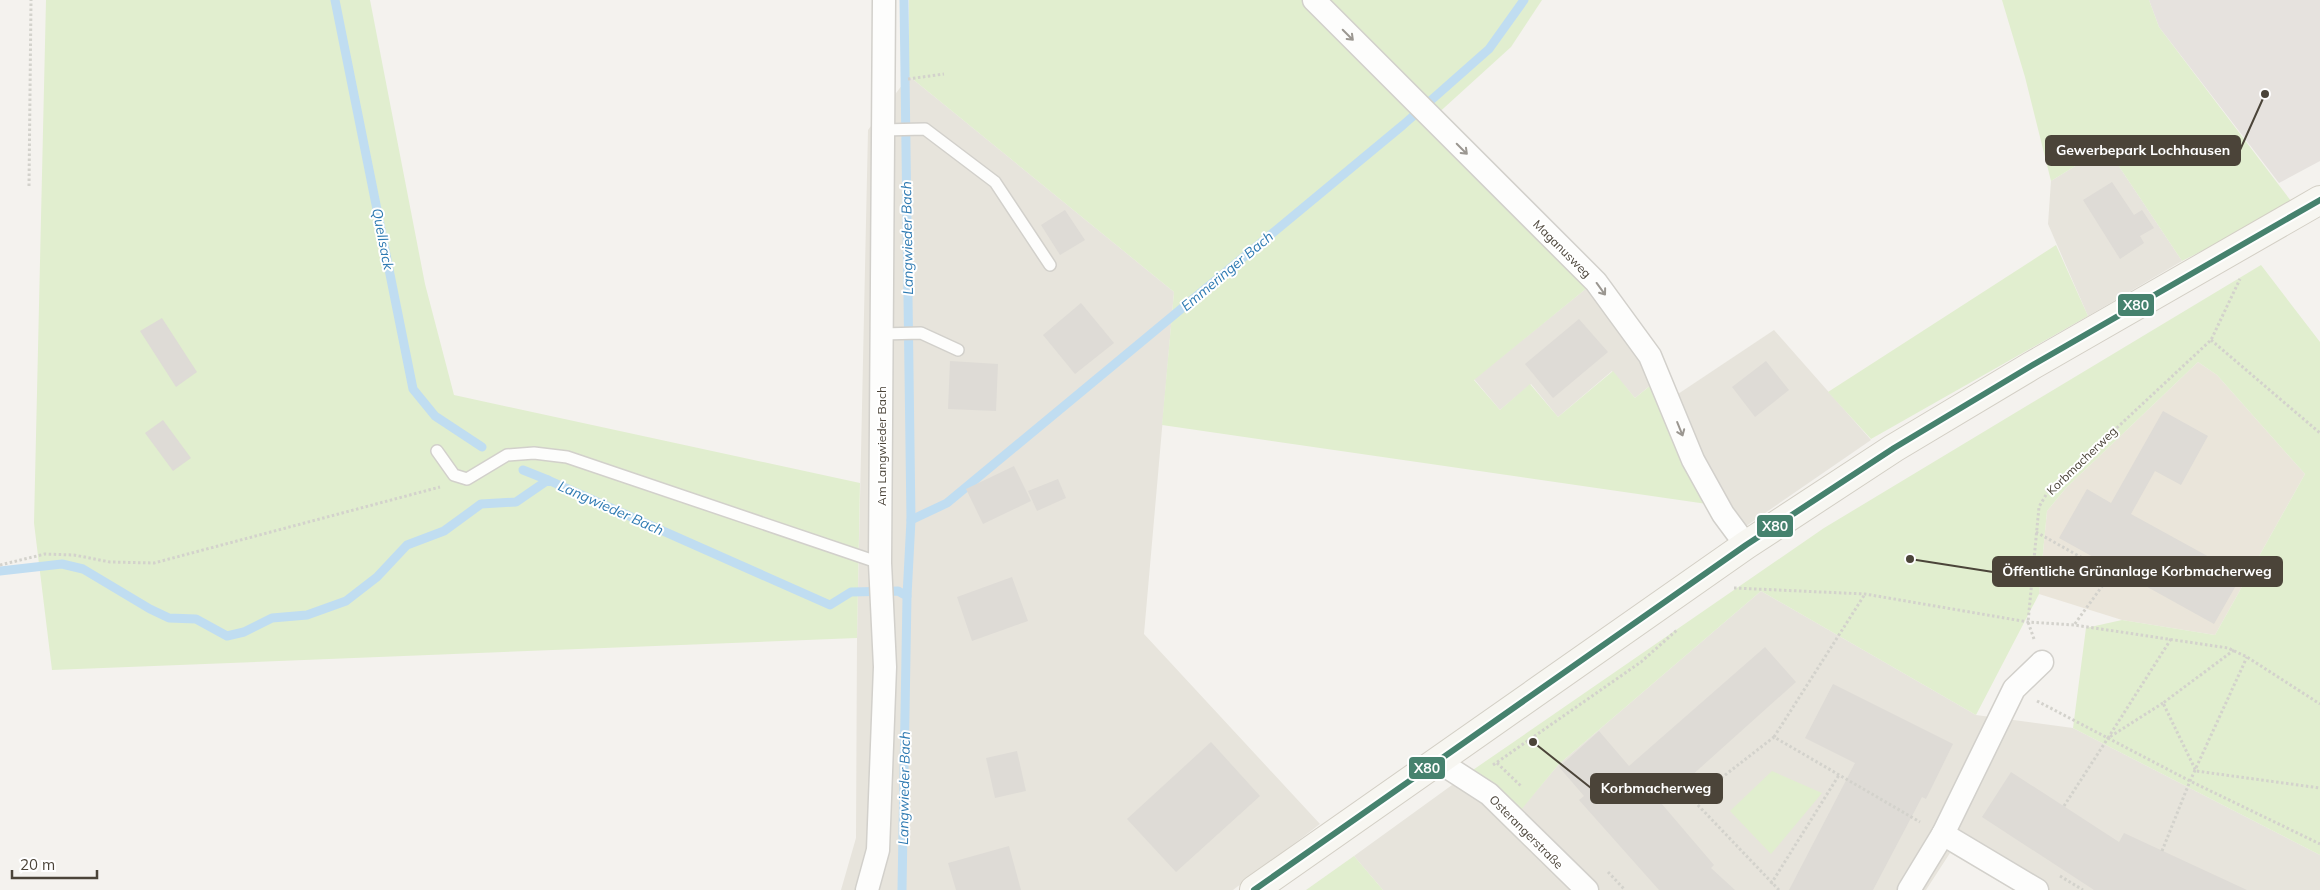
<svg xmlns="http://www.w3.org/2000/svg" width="2320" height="890" font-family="Mulish,sans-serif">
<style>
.residential{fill:#e7e4dc}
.industrial{fill:#e6e2de}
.education{fill:#eae5da}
.green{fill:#e1eecf}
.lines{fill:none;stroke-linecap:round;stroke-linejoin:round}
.stream{stroke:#c0ddf1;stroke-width:9}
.building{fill:#dedbd6}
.lane-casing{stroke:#d2d0cb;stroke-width:14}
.street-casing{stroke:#d2d0cb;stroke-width:25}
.secondary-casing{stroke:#d3cfc5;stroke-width:30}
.path{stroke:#d3d2cc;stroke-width:3;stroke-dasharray:2.5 2.5;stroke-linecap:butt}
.lane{stroke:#fdfdfc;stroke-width:11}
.street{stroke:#fdfdfc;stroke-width:22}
.secondary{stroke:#f7f6f1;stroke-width:28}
.bus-1-casing{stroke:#fff;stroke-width:10}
.bus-1{stroke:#46826e;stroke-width:6}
.oneway{stroke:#9b9791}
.labels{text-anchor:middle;stroke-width:4;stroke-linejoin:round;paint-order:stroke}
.street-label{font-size:12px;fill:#4b4439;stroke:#fff}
.water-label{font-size:14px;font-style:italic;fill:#2e7ab2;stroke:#fff}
.leader{fill:none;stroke:#4b4439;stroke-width:2}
.callout-dot{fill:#4b4439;stroke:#fff;stroke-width:2}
.callout{fill:#4b4439;stroke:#4b4439;stroke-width:2}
.callout-label{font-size:14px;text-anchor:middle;font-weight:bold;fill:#fff}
.line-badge{stroke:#fff;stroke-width:2}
.badge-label{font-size:14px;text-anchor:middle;font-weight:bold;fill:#fff}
</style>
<rect width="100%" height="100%" fill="#f4f2ee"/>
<g class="residential">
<path d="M 909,76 L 1174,292 L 1144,634 L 1320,824 L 1233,890 L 841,890 L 856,838 L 857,638 L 868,130 Z"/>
<path d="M 2106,147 L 2182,261 L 2088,316 L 2048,224 L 2051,181 Z"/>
<path d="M 1593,283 L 1630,343 L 1652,384 L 1635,398 L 1612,371 L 1558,417 L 1531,384 L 1500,410 L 1474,379 Z"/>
<path d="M 1774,330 L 1871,440 L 1739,531 L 1675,396 Z"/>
<path d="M 1761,591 L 1976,715 L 2073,728 L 2320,855 L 2320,890 L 2013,890 L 1950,853 L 1926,890 L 1383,890 L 1354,856 L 1470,772 L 1516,815 L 1559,764 Z"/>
</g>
<path class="industrial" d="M 2149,0 L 2320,0 L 2320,161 L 2279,183 L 2159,27 Z"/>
<path class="education" d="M 2198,362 L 2217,375 L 2305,474 L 2215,635 L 2122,620 L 2039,594 L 2047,511 L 2066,488 Z"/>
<g class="green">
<path d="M 46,0 L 370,0 L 425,284 L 454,395 L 860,483 L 857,638 L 52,670 L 34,523 Z"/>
<path d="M 909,0 L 1307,0 L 1593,283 L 1474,380 L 1500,410 L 1530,384 L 1558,417 L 1613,371 L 1635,398 L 1651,385 L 1707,504 L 1162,425 L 1174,292 L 909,76 Z"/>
<path d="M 1324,0 L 1542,0 L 1511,47 L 1434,117 Z"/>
<path d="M 2002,0 L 2149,0 L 2159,27 L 2291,201 L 2241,231 L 2182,261 L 2106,147 L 2051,181 L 2025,77 Z"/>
<path d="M 2056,245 L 2088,316 L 1871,439 L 1828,392 Z"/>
<path d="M 2261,265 L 2320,342 L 2320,855 L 2073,728 L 2086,628 L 2122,620 L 2215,635 L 2305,474 L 2217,375 L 2198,362 L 2066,488 L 2047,511 L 2039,594 L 1976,715 L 1761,591 L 1559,764 L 1516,816 L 1470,772 L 1824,528 Z"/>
<path d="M 1772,771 L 1822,793 L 1771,854 L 1730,811 Z"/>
<path d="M 1354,856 L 1383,890 L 1306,890 Z"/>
</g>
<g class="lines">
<g class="stream">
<path d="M 335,0 L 413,389 L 435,416 L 482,447"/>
<path d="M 904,0 L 911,520 L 907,596"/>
<path d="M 523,470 L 548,480"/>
<path d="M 911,520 L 947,503 L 1403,125 L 1489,49 L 1524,0"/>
<path d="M 0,571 L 62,564 L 83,569 L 150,609 L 169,618 L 196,619 L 227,636 L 244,632 L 272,618 L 307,615 L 346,601 L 377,577 L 407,545 L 444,531 L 481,504 L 516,502 L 548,480 L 830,605 L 851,592 L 898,591 L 907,596 L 902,890"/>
</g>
</g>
<g class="building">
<path d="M 2112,182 L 2134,215 L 2142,210 L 2154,228 L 2140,236 L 2144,243 L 2120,259 L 2083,200 Z"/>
<path d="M 1065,210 L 1085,240 L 1060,255 L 1041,225 Z"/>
<path d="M 1081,303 L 1114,343 L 1075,374 L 1043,335 Z"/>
<path d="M 162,318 L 197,372 L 176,387 L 140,331 Z"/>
<path d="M 1579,319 L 1608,352 L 1553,398 L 1525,364 Z"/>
<path d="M 950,361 L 998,364 L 996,411 L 948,409 Z"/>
<path d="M 1766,361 L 1789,390 L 1755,417 L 1732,387 Z"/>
<path d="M 2163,411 L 2208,436 L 2181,485 L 2155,471 L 2131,514 L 2242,575 L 2214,624 L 2059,538 L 2087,489 L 2111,503 Z"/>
<path d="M 163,420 L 191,458 L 173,471 L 145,433 Z"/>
<path d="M 1014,466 L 1031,501 L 983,524 L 966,489 Z"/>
<path d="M 1058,479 L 1066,498 L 1037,511 L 1028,491 Z"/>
<path d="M 1012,577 L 1028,621 L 972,641 L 957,597 Z"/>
<path d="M 1765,647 L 1796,682 L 1661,803 L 1714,865 L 1711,868 L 1735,890 L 1659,890 L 1579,800 L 1584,796 L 1559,767 L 1599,731 L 1629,766 Z"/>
<path d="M 1833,684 L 1953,744 L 1926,799 L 1922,797 L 1873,890 L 1789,890 L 1855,763 L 1805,738 Z"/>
<path d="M 1211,742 L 1260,796 L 1176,872 L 1127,819 Z"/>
<path d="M 1017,751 L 1026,791 L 995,798 L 986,758 Z"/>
<path d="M 2011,772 L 2119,842 L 2124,833 L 2247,890 L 2094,890 L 1982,817 Z"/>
<path d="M 1009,846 L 1021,890 L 956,890 L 948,863 Z"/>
</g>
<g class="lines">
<g class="lane-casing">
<g id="lane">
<path d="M 882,130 L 925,129 L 995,182 L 1050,265"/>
<path d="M 882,334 L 921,333 L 958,350"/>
<path d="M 437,451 L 454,475 L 467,479 L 507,455 L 534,453 L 567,457 L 880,563"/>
</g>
</g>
<g class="street-casing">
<g id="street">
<path d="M 1314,0 L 1596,282 L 1650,356 L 1693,460 L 1723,514 L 1746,545"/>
<path d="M 1438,761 L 1489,794 L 1587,890"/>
<path d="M 1943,834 L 2037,890"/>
<path d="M 867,890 L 878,850 L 885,667 L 880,563 L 884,0"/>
<path d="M 1909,890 L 1943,834 L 2014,689 L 2042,662"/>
</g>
</g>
<g class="secondary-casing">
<path id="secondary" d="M 1254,890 L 1746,545 L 1894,448 L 2031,366 L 2320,200"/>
</g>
<g class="path">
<path d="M 908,79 L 944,74"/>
<path d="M 29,186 L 31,0"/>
<path d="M 2211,340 L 2320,433"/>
<path d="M 2036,532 L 2111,574 L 2074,625"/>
<path d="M 0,565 L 45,554 L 74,555 L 110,562 L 154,563 L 440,487"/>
<path d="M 1734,588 L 1865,594 L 2028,622 L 2074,625 L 2228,648 L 2247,657 L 2320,704"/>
<path d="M 2034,639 L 2028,622 L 2039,507 L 2047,493 L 2211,340 L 2240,279"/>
<path d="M 2234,650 L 2163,703 L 2196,771 L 2320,788"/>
<path d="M 2037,701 L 2190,781 L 2320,844"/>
<path d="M 2163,703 L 2108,738 L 2171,639"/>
<path d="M 1774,737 L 1865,594"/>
<path d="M 1497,763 L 1522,787"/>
<path d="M 1493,765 L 1641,662 L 1677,630"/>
<path d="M 2064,806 L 2108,738"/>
<path d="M 2162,851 L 2190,781 L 2247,657"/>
<path d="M 1608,872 L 1625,890"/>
<path d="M 2060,876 L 2083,890"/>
<path d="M 1771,884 L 1839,775"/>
<path d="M 1779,890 L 1693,800 L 1774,737 L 1920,822"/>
</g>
<use href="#lane" class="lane"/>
<use href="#street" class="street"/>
<use href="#secondary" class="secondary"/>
<g class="bus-1-casing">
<path id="bus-1" d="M 1254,890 L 1746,545 L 1894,448 L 2031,366 L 2320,200"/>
</g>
<use href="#bus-1" class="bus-1"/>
</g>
<defs><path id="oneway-shaft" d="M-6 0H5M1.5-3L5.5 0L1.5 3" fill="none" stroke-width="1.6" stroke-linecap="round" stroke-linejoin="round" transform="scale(1.25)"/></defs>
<g class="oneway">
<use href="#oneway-shaft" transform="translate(1348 35) rotate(45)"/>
<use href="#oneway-shaft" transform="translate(1462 149) rotate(45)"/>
<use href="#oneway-shaft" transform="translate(1601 289) rotate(54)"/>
<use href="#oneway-shaft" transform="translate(1680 429) rotate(68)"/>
</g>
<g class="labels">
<g class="street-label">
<text transform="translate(1562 249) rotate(45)" y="4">Maganusweg</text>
<text transform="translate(882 446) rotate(-90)" y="4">Am Langwieder Bach</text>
<text transform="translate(2082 461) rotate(-44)" y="4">Korbmacherweg</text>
<text transform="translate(1526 832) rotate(45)" y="4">Osterangerstraße</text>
</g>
<g class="water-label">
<text transform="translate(907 238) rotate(-91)" y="5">Langwieder Bach</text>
<text transform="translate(383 239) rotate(79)" y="5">Quellsack</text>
<text transform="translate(1227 271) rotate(-40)" y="5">Emmeringer Bach</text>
<text transform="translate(611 508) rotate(24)" y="5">Langwieder Bach</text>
<text transform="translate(904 788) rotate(-89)" y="5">Langwieder Bach</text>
</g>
</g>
<path class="leader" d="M2265 94L2240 150M1910 559L1993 572M1533 742L1591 788"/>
<g class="callout-dot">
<circle cx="2265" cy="94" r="5"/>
<circle cx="1910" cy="559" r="5"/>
<circle cx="1533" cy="742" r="5"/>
</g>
<g class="callout">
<rect x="2046" y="136" width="194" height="29" rx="5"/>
<rect x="1993" y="557" width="289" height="29" rx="5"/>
<rect x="1591" y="774" width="131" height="29" rx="5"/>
</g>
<g class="callout-label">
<text x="2143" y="155">Gewerbepark Lochhausen</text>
<text x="2137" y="576">Öffentliche Grünanlage Korbmacherweg</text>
<text x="1656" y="793">Korbmacherweg</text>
</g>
<g class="line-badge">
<rect x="2117" y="293" width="38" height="24" rx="5" fill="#46826e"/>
<rect x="1756" y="514" width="38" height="24" rx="5" fill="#46826e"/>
<rect x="1408" y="756" width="38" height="24" rx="5" fill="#46826e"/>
</g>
<g class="badge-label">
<text x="2136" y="310">X80</text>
<text x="1775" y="531">X80</text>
<text x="1427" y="773">X80</text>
</g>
<path d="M12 870v8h85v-8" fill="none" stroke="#4b4439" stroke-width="2.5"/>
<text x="20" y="870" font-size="15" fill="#4b4439" stroke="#ffffff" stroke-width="4" paint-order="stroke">20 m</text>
</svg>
